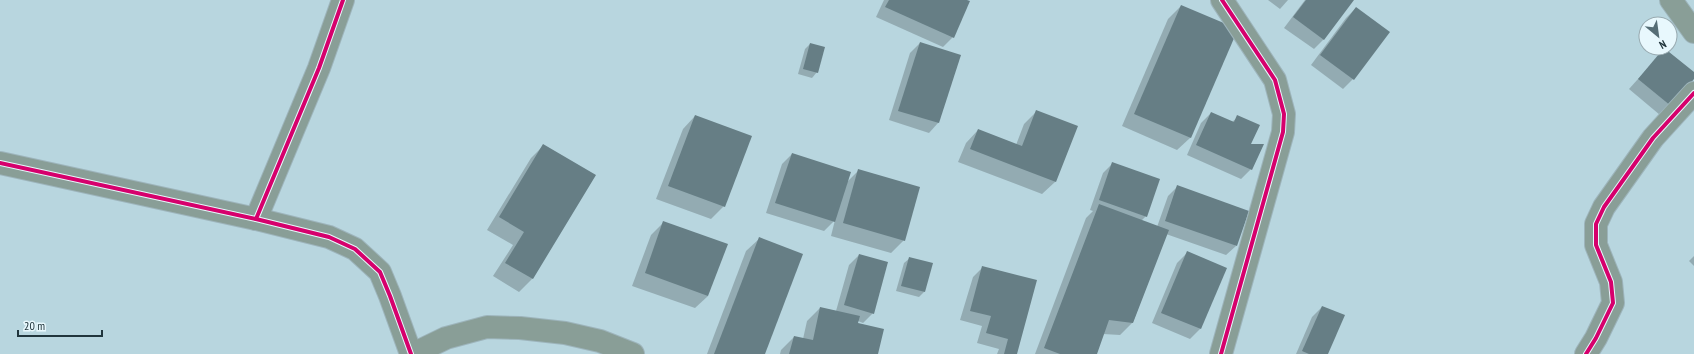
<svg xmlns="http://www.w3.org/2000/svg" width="1694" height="354" font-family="'PT Sans Narrow',sans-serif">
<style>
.shadow{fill:#0003}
.building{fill:#667e85}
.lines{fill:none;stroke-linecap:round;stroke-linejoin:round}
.minor-casing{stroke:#9db4bb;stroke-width:24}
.minor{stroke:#899e97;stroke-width:22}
.cycleway-casing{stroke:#e8f8fd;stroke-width:6}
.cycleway{stroke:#d6006c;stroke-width:4}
</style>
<rect width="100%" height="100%" fill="#b8d6df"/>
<g class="shadow">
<path d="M 884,0 L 965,0 L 953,37 L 943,47 L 876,17 Z"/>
<path d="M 1268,0 L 1288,0 L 1280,9 Z"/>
<path d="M 1305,0 L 1353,0 L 1324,39 L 1314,49 L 1284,28 Z"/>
<path d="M 1181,6 L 1236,30 L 1190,138 L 1177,150 L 1122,126 L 1168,19 Z"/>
<path d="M 1356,8 L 1353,79 L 1343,89 L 1311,65 L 1346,18 Z"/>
<path d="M 920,43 L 960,56 L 938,123 L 929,133 L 889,120 L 910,53 Z"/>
<path d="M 810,44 L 817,72 L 812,78 L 798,74 L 805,49 Z"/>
<path d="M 1665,49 L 1694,73 L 1694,78 L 1660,115 L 1629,89 Z"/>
<path d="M 1037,111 L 1055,182 L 1042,194 L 958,162 L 966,143 L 978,130 L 1016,145 L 1024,124 Z"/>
<path d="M 1211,113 L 1232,122 L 1238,117 L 1250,145 L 1251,169 L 1241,179 L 1187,155 L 1201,123 Z"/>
<path d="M 695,116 L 724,206 L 711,219 L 656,199 L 683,129 Z"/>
<path d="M 543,146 L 594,176 L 532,279 L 519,292 L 493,276 L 513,245 L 487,230 L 531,158 Z"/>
<path d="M 792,154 L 847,182 L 859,170 L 904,240 L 891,253 L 831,236 L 835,220 L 824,231 L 766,213 L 782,164 Z"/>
<path d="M 1113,163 L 1146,216 L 1141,221 L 1157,227 L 1168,196 L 1178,186 L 1236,246 L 1226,255 L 1166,234 L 1133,322 L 1120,335 L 1103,334 L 1096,354 L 1035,354 L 1086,218 L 1093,211 L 1090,210 L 1103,173 Z"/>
<path d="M 664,222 L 708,296 L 695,308 L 632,286 L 651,235 Z"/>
<path d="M 759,239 L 764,354 L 707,354 L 746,251 Z"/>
<path d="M 1187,253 L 1200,329 L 1190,339 L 1152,323 L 1177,263 Z"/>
<path d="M 859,255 L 873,313 L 863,323 L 858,321 L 857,324 L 877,354 L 780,354 L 781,350 L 794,337 L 803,339 L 807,321 L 820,308 L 836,311 L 849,265 Z"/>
<path d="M 1694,256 L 1694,266 L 1689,261 Z"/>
<path d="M 910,258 L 924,292 L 919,297 L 896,291 L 904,263 Z"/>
<path d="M 983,267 L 1016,354 L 997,354 L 999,349 L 977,343 L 982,326 L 960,320 L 973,277 Z"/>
<path d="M 1322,307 L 1327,354 L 1296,354 L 1312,317 Z"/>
</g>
<g class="building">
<path d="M 889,0 L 967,0 L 970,1 L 954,38 L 885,7 Z"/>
<path d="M 1306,0 L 1354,0 L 1324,40 L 1293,17 Z"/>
<path d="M 1181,5 L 1238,29 L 1191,138 L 1134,114 Z"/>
<path d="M 1356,7 L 1390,32 L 1354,80 L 1320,55 Z"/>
<path d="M 920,42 L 961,55 L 939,123 L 898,111 Z"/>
<path d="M 810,43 L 825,47 L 818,73 L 803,69 Z"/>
<path d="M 1664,48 L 1694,72 L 1694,79 L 1671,106 L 1638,79 Z"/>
<path d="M 1036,110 L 1078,126 L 1056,182 L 970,149 L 978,129 L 1022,146 Z"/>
<path d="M 1211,112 L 1234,122 L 1237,115 L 1260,125 L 1251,144 L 1264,144 L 1252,170 L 1196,145 Z"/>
<path d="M 695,115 L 752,136 L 725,207 L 668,186 Z"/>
<path d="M 543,144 L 596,175 L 533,279 L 505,263 L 524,232 L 499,217 Z"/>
<path d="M 792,153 L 851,172 L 835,222 L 775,203 Z"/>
<path d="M 1112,162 L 1160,179 L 1147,217 L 1099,200 Z"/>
<path d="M 858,169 L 920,187 L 905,241 L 843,223 Z"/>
<path d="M 1177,185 L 1249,211 L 1237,246 L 1165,221 Z"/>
<path d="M 1099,204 L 1169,230 L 1133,323 L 1109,320 L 1097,354 L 1060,354 L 1044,348 Z"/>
<path d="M 663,221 L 728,244 L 708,296 L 645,273 Z"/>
<path d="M 759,237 L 803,254 L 765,354 L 714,354 Z"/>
<path d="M 1187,251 L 1227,268 L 1201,329 L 1161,313 Z"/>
<path d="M 859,254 L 888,262 L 874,314 L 844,305 Z"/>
<path d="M 909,257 L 933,263 L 925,292 L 901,286 Z"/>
<path d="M 982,266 L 1037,280 L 1017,354 L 1004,354 L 1008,339 L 986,333 L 991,316 L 970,311 Z"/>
<path d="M 1322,306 L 1345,315 L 1328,354 L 1309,354 L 1302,351 Z"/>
<path d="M 820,307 L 860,316 L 858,323 L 884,329 L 878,354 L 789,354 L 794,336 L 813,340 Z"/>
</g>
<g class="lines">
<g class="minor-casing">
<g id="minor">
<path d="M 1671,0 L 1694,32"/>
<path d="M 0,163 L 256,219 L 329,237 L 355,249 L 380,272 L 390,296 L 411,354"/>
<path d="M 256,219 L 319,68 L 343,0"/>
<path d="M 413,354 L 446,338 L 487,327 L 520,328 L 565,333 L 600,341 L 633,354"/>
<path d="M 1221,354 L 1283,132 L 1284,114 L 1275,80 L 1222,0"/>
<path d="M 1586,354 L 1596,338 L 1613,303 L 1611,282 L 1596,245 L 1596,224 L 1604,207 L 1653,138 L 1694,93"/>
</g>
</g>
<use href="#minor" class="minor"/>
<g class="cycleway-casing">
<g id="cycleway">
<path d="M 0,163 L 256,219 L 329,237 L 355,249 L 380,272 L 390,296 L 411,354"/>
<path d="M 256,219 L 319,68 L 343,0"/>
<path d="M 1221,354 L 1283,132 L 1284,114 L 1275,80 L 1222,0"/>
<path d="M 1586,354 L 1596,338 L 1613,303 L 1611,282 L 1596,245 L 1596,224 L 1604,207 L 1653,138 L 1694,93"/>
</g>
</g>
<use href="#cycleway" class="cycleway"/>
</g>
<g transform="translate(1658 36) rotate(151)"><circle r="19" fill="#e8f8fd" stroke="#98aab0"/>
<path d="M0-3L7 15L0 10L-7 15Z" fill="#556d75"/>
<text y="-6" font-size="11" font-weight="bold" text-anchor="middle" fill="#20353c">N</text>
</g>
<path d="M18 330v6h84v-6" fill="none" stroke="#20353c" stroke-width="2"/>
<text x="24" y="330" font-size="12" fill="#20353c" stroke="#e8f8fd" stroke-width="3" paint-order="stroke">20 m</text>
</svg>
